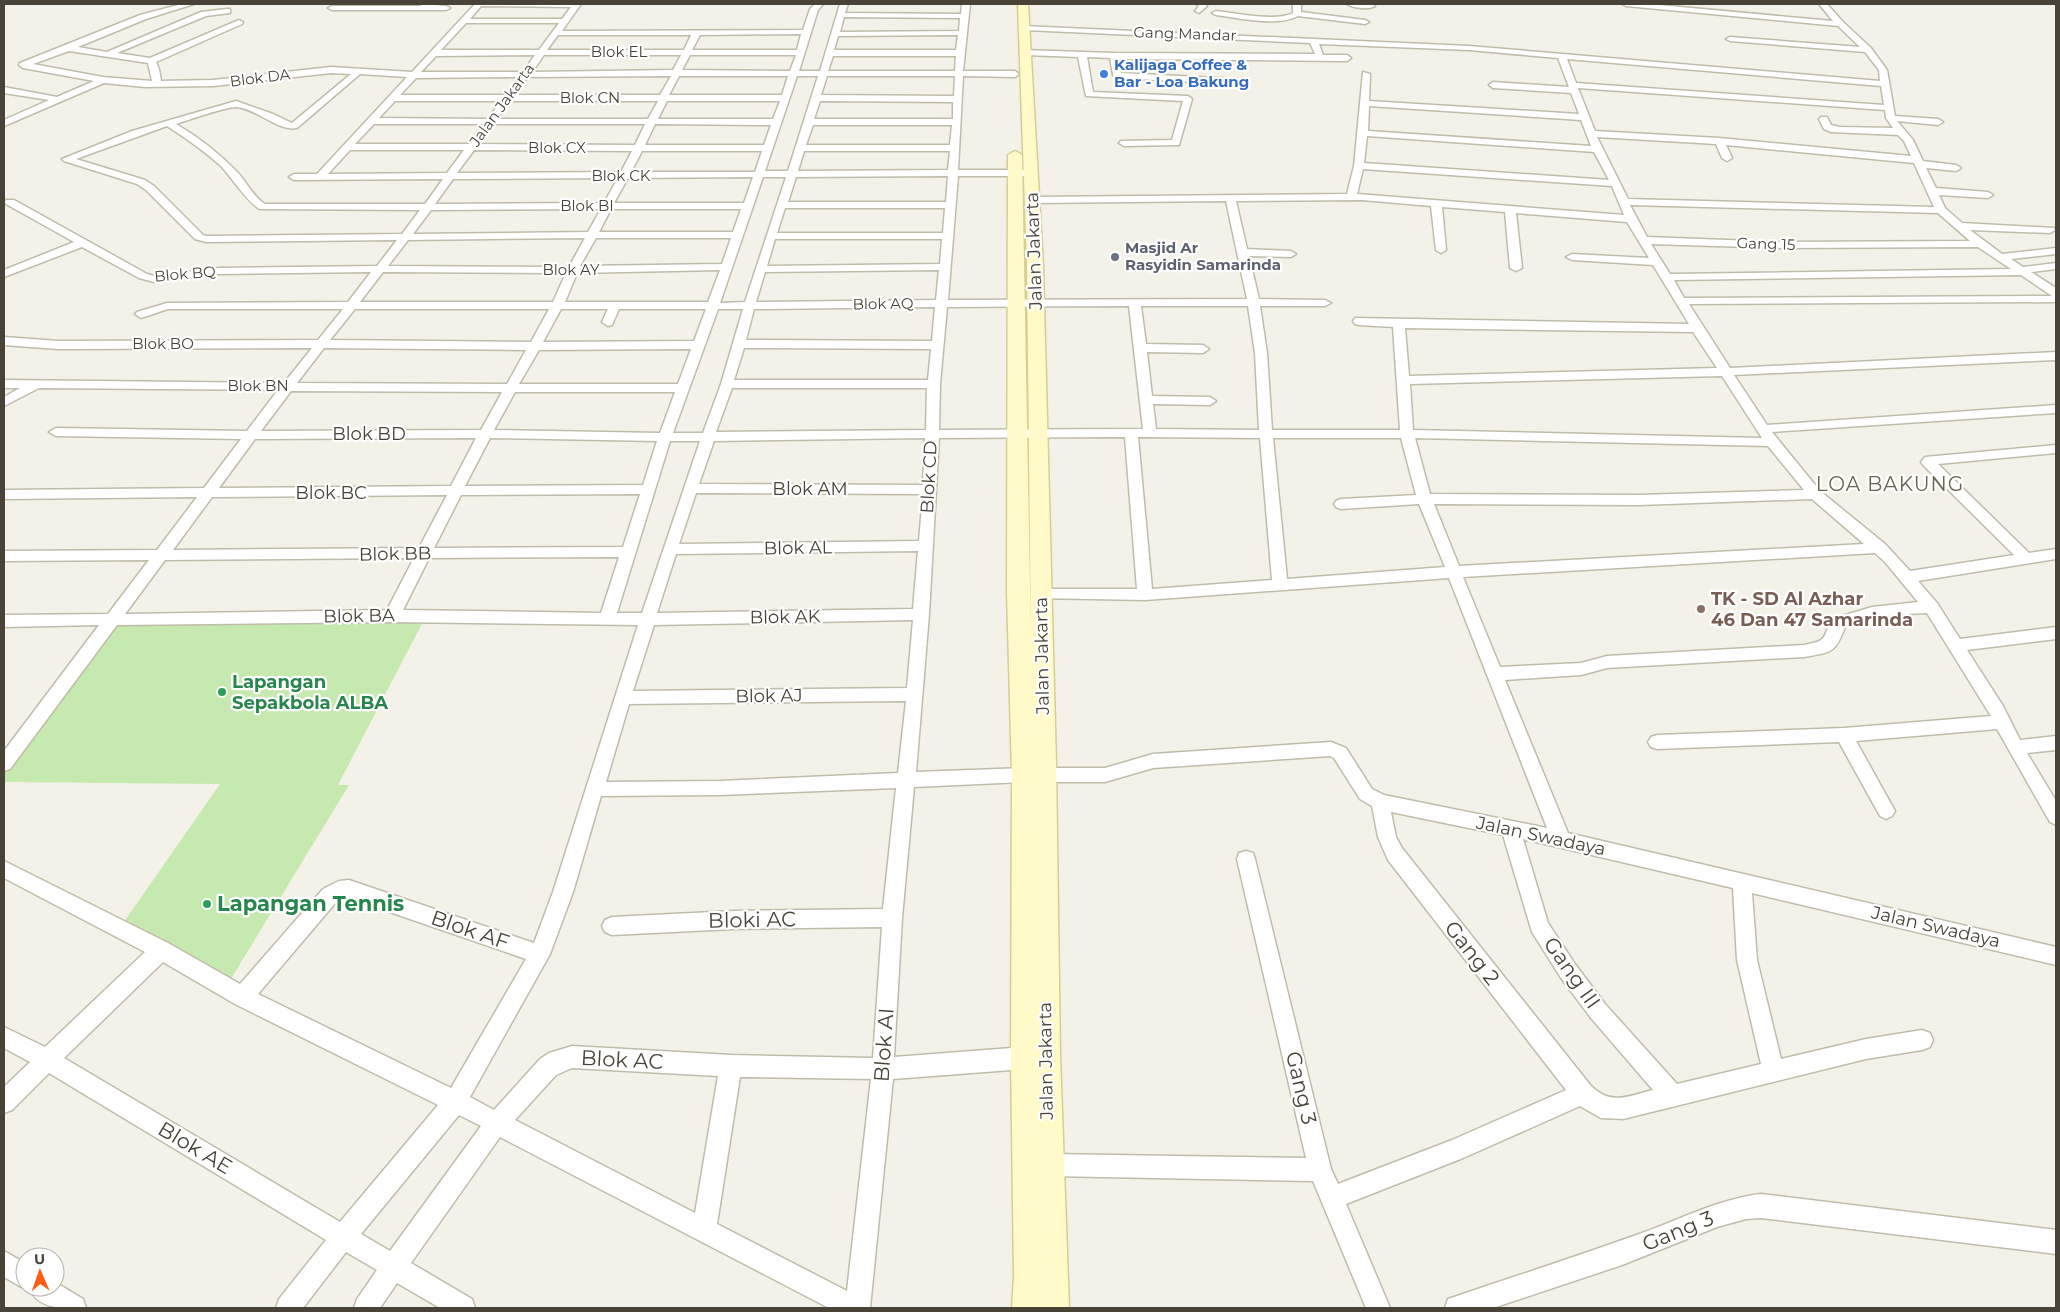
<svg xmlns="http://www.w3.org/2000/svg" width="2060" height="1312" font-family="Montserrat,sans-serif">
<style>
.green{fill:#c6e9af}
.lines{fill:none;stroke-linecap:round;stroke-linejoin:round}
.minor-casing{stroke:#c0bcaa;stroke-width:3}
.secondary-casing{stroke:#d5ce96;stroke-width:3}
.minor{fill:#fff;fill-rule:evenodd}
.secondary{fill:#fffac7;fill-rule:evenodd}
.shop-dot{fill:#3f7fe0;stroke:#fff;stroke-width:2}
.worship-dot{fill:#6b7280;stroke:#fff;stroke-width:2}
.education-dot{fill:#8d6e63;stroke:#fff;stroke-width:2}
.leisure-dot{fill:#2e9e5b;stroke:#fff;stroke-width:2}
.labels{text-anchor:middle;stroke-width:4.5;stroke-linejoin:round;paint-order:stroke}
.far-street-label{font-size:15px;fill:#484336;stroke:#fff}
.far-shop-label{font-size:15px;font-weight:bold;fill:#366cbe;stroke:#fff;text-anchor:start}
.far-worship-label{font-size:15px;font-weight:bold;fill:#5b616d;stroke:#fff;text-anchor:start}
.street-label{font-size:18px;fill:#484336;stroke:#fff}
.education-label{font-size:18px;font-weight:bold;fill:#785e54;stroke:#fff;text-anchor:start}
.leisure-label{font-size:18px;font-weight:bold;fill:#27864d;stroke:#fff;text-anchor:start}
.quarter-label{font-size:20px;letter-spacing:1px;fill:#6b634d;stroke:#fff}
.near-leisure-label{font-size:21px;font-weight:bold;fill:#27864d;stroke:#fff;text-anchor:start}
.near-street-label{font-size:21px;fill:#484336;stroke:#fff}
</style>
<rect width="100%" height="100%" fill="#f4f2e8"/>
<path class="green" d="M 426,616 L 338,785 L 349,785 L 226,987 L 119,929 L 220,784 L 4,782 L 4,764 L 111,620 Z"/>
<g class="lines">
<g class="minor-casing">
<g id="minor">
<path d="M 182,4 L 194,4 L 146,19 L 78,47 L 107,52 L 201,12 L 227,9 L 230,9 L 230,13 L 206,16 L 117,53 L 150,58 L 239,20 L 243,22 L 242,24 L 156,62 L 159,69 L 161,81 L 213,80 L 331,67 L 412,72 L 475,4 L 581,4 L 562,31 L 803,30 L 810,9 L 815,4 L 823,4 L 818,10 L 799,71 L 820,71 L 840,4 L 848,4 L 845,13 L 961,14 L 962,4 L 970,4 L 963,71 L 1015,71 L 1019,74 L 1015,77 L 963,76 L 958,170 L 1031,170 L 1036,173 L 1031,176 L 958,176 L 948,300 L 1247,299 L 1226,201 L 1033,203 L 1028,200 L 1033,197 L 1347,194 L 1354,166 L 1363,72 L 1370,74 L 1369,101 L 1579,114 L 1571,93 L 1493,88 L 1489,85 L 1493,82 L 1569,87 L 1558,58 L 1469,50 L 1319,44 L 1323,55 L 1347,55 L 1351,58 L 1347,61 L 1119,59 L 1121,73 L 1237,79 L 1238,81 L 1234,84 L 1117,78 L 1113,75 L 1110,58 L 1087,57 L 1093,92 L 1188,96 L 1192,99 L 1179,145 L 1124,146 L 1119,143 L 1121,141 L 1172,140 L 1183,101 L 1086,96 L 1078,57 L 1026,55 L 1023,54 L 1023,50 L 1114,53 L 1315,54 L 1310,43 L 1025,30 L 1022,30 L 1022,26 L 1469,46 L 1880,81 L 1879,70 L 1865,52 L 1730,41 L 1726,39 L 1730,37 L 1860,47 L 1838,26 L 1626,6 L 1622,4 L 1648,4 L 1833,21 L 1819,4 L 1827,4 L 1843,22 L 1871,48 L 1887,70 L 1895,116 L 1938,119 L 1943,122 L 1938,125 L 1897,121 L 1913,140 L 1923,161 L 1956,165 L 1961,168 L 1956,171 L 1926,168 L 1936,188 L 1988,192 L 1993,195 L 1988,198 L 1939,195 L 1945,208 L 1962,223 L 2054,228 L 2055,230 L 2050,233 L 1970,230 L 2002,254 L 2056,248 L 2056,254 L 2011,259 L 2023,267 L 2056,263 L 2056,269 L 2031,272 L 2056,288 L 2056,302 L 1689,304 L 1730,368 L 2056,352 L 2056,360 L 1734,375 L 1767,425 L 2056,405 L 2056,413 L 1772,432 L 1820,491 L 1885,544 L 1910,571 L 2014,555 L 1923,465 L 1921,462 L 1925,457 L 2056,445 L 2056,453 L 1938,464 L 2029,553 L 2056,549 L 2056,559 L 1918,581 L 1937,603 L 1960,639 L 2056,627 L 2056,639 L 1967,650 L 2003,706 L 2020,740 L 2056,736 L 2056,750 L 2027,753 L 2056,801 L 2056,825 L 2050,822 L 1997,729 L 1856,741 L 1895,811 L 1892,816 L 1886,819 L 1880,816 L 1839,742 L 1657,749 L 1651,747 L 1648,742 L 1651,737 L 1657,735 L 1844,728 L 1991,716 L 1927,613 C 1899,614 1871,616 1845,627 C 1835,654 1831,652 1804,657 L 1607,668 L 1581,675 L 1505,680 L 1568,833 L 2056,947 L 2056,965 L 1752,893 L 1757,960 L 1781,1059 L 1866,1039 L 1922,1030 L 1930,1033 L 1933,1040 L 1930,1047 L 1922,1050 L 1866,1059 L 1623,1119 L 1601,1118 L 1580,1106 L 1463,1158 L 1346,1204 L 1390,1308 L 1366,1308 L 1313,1181 L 1049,1176 L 1041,1173 L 1038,1165 L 1041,1157 L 1049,1154 L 1306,1158 L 1237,859 L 1239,853 L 1246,851 L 1253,853 L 1255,859 L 1331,1169 L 1338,1184 L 1452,1140 L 1566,1090 L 1388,860 L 1378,837 L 1372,806 L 1360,799 L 1334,758 L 1330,756 L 1153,768 L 1105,782 L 1024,782 L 914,787 L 902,918 L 894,1057 L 1026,1047 L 1034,1051 L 1037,1058 L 1034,1065 L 1026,1069 L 893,1079 L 870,1308 L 829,1308 L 500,1137 L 411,1263 L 472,1299 L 475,1308 L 440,1308 L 397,1283 L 380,1308 L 354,1308 L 357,1299 L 377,1270 L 346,1252 L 303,1308 L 276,1308 L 279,1299 L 326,1240 L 49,1073 L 12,1110 L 4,1113 L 4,1087 L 30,1062 L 4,1048 L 4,1027 L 45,1047 L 145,952 L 4,878 L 4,861 L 168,943 L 240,984 L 323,889 L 339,881 L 349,880 L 534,943 L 553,892 L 638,625 L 392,622 L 117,625 L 10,769 L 4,771 L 4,751 L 99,625 L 4,627 L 4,615 L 108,614 L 149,560 L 4,561 L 4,551 L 157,550 L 197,497 L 4,499 L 4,490 L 204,488 L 241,439 L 56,436 L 49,432 L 56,428 L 247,431 L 278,390 L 39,388 L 4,406 L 4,397 L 20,388 L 4,388 L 4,380 L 284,383 L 312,348 L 58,349 L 4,345 L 4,337 L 58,341 L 318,340 L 343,309 L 168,309 L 141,318 L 135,314 L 137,312 L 167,303 L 348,302 L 371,272 L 219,274 L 154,282 L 139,278 L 82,247 L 4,277 L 4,270 L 74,242 L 6,204 L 5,202 L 6,200 L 14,200 L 147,274 L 154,276 L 219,268 L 377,266 L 397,240 L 206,242 L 195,239 L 146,190 L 137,184 L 64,161 L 62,159 L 132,131 L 236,101 L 273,114 L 292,123 L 351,74 L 331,73 L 213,86 L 145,87 L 104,83 L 4,126 L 4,120 L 49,100 L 4,93 L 4,87 L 57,97 L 94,81 L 23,68 L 19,65 L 20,63 L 140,15 ZM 481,6 L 571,7 L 562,19 L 470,19 ZM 844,17 L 960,18 L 959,31 L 840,32 ZM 466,23 L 559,23 L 539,50 L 441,50 ZM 801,34 L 797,50 L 692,50 L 700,35 ZM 558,35 L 691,35 L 684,50 L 547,50 ZM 958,35 L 956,50 L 834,50 L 838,36 ZM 69,51 L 148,63 L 152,81 L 103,77 L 33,64 ZM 535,55 L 523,72 L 421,72 L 436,56 ZM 544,55 L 681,55 L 673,70 L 532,72 ZM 690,55 L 796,55 L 790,71 L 682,70 ZM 833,56 L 956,56 L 955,71 L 828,71 ZM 1567,59 L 1881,86 L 1884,105 L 1576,83 ZM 360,74 L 407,77 L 317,174 L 294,174 L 289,177 L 294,180 L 443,179 L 425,204 L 265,204 C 253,197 247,182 237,172 C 219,153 198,137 176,124 C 188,120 226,107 236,107 C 256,108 278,132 297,128 ZM 671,76 L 660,95 L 514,95 L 528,77 ZM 679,76 L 788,76 L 782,95 L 669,95 ZM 797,76 L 818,76 L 788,171 L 765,171 ZM 827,76 L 955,76 L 954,96 L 821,95 ZM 519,77 L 505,95 L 400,95 L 416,78 ZM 1578,88 L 1885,110 L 1886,118 L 1893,128 L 1840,127 L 1831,125 L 1827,117 L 1821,117 L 1819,119 L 1824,129 L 1831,132 L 1898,135 L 1904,141 L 1911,156 L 1719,138 L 1595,131 ZM 395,101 L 501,101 L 488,119 L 379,118 ZM 510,101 L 658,101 L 648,119 L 497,119 ZM 667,101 L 780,101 L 773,119 L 658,119 ZM 820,101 L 953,102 L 953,119 L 814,119 ZM 1369,106 L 1581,120 L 1591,146 L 1368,131 ZM 374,124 L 484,124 L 469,144 L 355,144 ZM 493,124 L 645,124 L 635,145 L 478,144 ZM 655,124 L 771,125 L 764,145 L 645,145 ZM 813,125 L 952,125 L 950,145 L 806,145 ZM 167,126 C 186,138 204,151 221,166 C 231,177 250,205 260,209 L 420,210 L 402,234 L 206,236 L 203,235 L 154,186 L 145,180 L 76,159 ZM 1367,136 L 1594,152 L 1609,180 L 1364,163 ZM 1597,137 L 1716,144 L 1722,158 L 1727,161 L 1732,158 L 1726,145 L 1914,163 L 1934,207 L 1628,199 ZM 350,150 L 464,150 L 447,173 L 328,174 ZM 474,150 L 632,151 L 621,172 L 457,173 ZM 642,151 L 762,151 L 755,172 L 631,172 ZM 804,151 L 950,151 L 948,170 L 798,171 ZM 1363,169 L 1612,186 L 1624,215 L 1357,194 ZM 948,176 L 946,202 L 788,202 L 796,177 ZM 753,177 L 744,203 L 614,203 L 628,178 ZM 763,177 L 786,177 L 745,302 L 720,303 ZM 618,178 L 604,203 L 435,204 L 453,179 ZM 1362,200 L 1431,206 L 1436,250 L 1441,253 L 1446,250 L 1442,207 L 1505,212 L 1510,268 L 1516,271 L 1522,268 L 1516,213 L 1627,222 L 1649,258 L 1572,254 L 1566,257 L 1572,260 L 1653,265 L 1689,324 L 1355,318 L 1353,321 L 1355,324 L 1359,325 L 1393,327 L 1400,430 L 1272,430 L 1267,353 L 1260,306 L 1325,306 L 1331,303 L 1325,300 L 1259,299 L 1249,256 L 1291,257 L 1296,254 L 1291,251 L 1247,249 L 1236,201 ZM 1630,205 L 1938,213 L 1970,241 L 1782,242 L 1647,237 ZM 785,208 L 945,208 L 943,233 L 777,233 ZM 601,209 L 588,232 L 413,234 L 431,210 ZM 611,209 L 741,209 L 733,232 L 599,232 ZM 585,238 L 569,267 L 388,266 L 408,240 ZM 596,238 L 731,238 L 722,264 L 580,266 ZM 775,239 L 942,239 L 940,264 L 767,266 ZM 1651,244 L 1782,248 L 1978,247 L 2011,269 L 1670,274 ZM 720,270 L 708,302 L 565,302 L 577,273 ZM 939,270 L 936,300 L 756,302 L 765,272 ZM 383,272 L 566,273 L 553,302 L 360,302 ZM 2021,275 L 2052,296 L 1684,298 L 1674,280 ZM 1129,306 L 1143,429 L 939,430 L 940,384 L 947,307 ZM 1141,306 L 1248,306 L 1255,353 L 1259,430 L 1156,429 L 1153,404 L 1210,405 L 1216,401 L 1210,397 L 1152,396 L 1147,352 L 1203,353 L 1209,349 L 1203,345 L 1146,344 ZM 935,307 L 932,341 L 746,340 L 754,309 ZM 355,309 L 549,309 L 531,342 L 330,340 ZM 561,309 L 608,309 L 602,322 L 608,326 L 612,325 L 619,309 L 706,309 L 694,341 L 543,342 ZM 718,309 L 743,309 L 721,384 L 703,433 L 673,433 ZM 1405,328 L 1693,332 L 1717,368 L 1409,376 ZM 324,348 L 526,350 L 507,384 L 297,383 ZM 744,348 L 931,349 L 928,380 L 734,380 ZM 691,349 L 678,384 L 519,384 L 539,350 ZM 1722,376 L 1762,438 L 1413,430 L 1410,384 ZM 732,388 L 927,388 L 926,430 L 716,432 ZM 291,391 L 502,392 L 481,430 L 261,431 ZM 515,392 L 675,392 L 660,433 L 494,430 ZM 1125,437 L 1137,589 L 1041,589 L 1036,590 L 1033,594 L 1036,598 L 1145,600 L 1449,578 L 1547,828 L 1384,795 L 1372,789 L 1346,748 L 1331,742 L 1153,754 L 1105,768 L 1024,768 L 916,772 L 929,614 L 939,438 ZM 1138,437 L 1260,438 L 1272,580 L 1152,589 ZM 476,438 L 451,486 L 219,488 L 255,439 ZM 490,438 L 657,441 L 643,485 L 465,486 ZM 925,438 L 923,485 L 699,484 L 714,441 ZM 1273,438 L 1401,438 L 1416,495 L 1341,499 L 1336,501 L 1334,504 L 1336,507 L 1341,509 L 1419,504 L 1445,567 L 1287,579 ZM 1415,438 L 1768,446 L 1804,490 L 1639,495 L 1430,494 ZM 670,441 L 700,441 L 642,613 L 617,613 ZM 696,493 L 923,494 L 919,541 L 679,544 ZM 640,494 L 623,547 L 434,548 L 461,495 ZM 447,495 L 419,548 L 173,550 L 212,497 ZM 1812,499 L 1864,544 L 1459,566 L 1434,504 L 1639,505 ZM 918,551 L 913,609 L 657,613 L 676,554 ZM 1875,553 L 1885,562 L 1918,602 L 1872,607 L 1832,619 C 1821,639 1830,640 1804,645 L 1607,656 L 1581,663 L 1500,667 L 1463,577 ZM 619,557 L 601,613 L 403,610 L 429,558 ZM 414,558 L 387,610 L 125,614 L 165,560 ZM 913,620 L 907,688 L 633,691 L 654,625 ZM 906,701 L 898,773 L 720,781 L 606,782 L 629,704 ZM 896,788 L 883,909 L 733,911 L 612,917 L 605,920 L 602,926 L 605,932 L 612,935 L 733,929 L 882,927 L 873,1058 L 731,1055 L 572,1046 L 549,1053 L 540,1059 L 494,1110 L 470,1097 L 550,954 L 573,892 L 601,796 L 720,795 ZM 1391,812 L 1503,835 L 1532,932 L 1561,978 L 1591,1018 L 1653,1090 C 1628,1096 1612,1106 1591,1086 L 1402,848 L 1396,837 ZM 1523,839 L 1733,888 L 1737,960 L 1761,1064 L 1677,1084 L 1605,1004 L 1575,964 L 1548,923 ZM 342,898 L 349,898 L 526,959 L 451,1088 L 258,994 L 337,901 ZM 163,962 L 235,1004 L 438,1105 L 340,1222 L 64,1058 ZM 572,1068 L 718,1076 L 695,1213 L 515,1120 L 556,1075 ZM 740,1077 L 871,1079 L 847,1291 L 717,1224 ZM 459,1115 L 481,1126 L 390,1251 L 361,1234 Z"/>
<path d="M 423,4 L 446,6 L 450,8 L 446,10 L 332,10 L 328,8 L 332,6 L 420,6 Z"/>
<path d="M 1196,4 L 1205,4 L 1207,6 L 1199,13 L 1195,11 L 1199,6 Z"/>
<path d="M 1293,4 L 1301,4 L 1301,12 L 1365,20 L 1369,22 L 1365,24 L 1298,16 C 1277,27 1239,18 1216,15 L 1212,13 L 1216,11 C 1237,13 1275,22 1293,13 Z"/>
<path d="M 1347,4 L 1371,4 L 1375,6 C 1369,10 1353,8 1347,4 Z"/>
<path d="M 1761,1194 L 2056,1230 L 2056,1254 L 1761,1218 L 1746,1219 L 1717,1227 L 1622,1265 L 1493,1308 L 1445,1308 L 1448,1299 L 1457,1296 C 1519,1275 1581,1255 1642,1233 C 1681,1219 1719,1199 1761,1194 Z"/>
<path d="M 4,1251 L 25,1263 L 25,1287 L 55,1287 L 55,1282 L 83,1299 L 86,1308 C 65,1308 39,1311 29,1288 L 25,1289 L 4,1277 Z"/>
</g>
</g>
<g class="secondary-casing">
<path id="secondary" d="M 1018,4 L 1028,4 L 1043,265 L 1056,763 L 1060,1055 L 1069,1308 L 1012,1308 L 1014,1277 L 1011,1058 L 1012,775 L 1007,592 L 1008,155 L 1015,151 L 1022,155 L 1031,640 L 1027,265 Z"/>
</g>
<use href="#minor" class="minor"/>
<use href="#secondary" class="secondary"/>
</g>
<circle class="shop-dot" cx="1104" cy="74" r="5"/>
<circle class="worship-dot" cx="1115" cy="257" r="5"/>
<circle class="education-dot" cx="1701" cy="609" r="5"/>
<g class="leisure-dot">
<circle cx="222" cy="692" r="5"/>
<circle cx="207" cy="904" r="5"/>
</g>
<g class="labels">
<g class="far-street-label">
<text transform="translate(1185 34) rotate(2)" y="5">Gang Mandar</text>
<text x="619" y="57">Blok EL</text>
<text transform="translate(260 78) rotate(-7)" y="5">Blok DA</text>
<text x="590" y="103">Blok CN</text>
<text transform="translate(502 105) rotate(-54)" y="5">Jalan Jakarta</text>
<text x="557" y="153">Blok CX</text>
<text x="621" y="181">Blok CK</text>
<text x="587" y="211">Blok BI</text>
<text transform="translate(1766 244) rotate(2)" y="5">Gang 15</text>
<text x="571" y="275">Blok AY</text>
<text transform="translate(185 274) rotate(-5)" y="5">Blok BQ</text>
<text transform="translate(883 304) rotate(-1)" y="5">Blok AQ</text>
<text x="163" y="349">Blok BO</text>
<text x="258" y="391">Blok BN</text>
</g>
<g class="far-shop-label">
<text x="1114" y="70">Kalijaga Coffee &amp;<tspan x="1114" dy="17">Bar - Loa Bakung</tspan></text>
</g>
<g class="far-worship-label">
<text x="1125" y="253">Masjid Ar<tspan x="1125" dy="17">Rasyidin Samarinda</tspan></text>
</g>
<g class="street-label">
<text transform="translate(1034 251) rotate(-92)" y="6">Jalan Jakarta</text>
<text x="369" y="440">Blok BD</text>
<text transform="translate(929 477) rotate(-87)" y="6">Blok CD</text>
<text x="810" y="495">Blok AM</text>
<text x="331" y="499">Blok BC</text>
<text transform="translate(798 548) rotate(-1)" y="6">Blok AL</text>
<text transform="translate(395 554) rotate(-1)" y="6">Blok BB</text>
<text transform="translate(359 616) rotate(-1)" y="6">Blok BA</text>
<text transform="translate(785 617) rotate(-1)" y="6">Blok AK</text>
<text transform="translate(1042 656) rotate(-91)" y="6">Jalan Jakarta</text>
<text transform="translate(769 696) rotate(-1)" y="6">Blok AJ</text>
<text transform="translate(1541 836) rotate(12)" y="6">Jalan Swadaya</text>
<text transform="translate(1936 927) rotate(13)" y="6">Jalan Swadaya</text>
<text transform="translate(1046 1061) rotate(-91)" y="6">Jalan Jakarta</text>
</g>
<g class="education-label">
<text x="1711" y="605">TK - SD Al Azhar<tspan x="1711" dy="21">46 Dan 47 Samarinda</tspan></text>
</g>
<g class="leisure-label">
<text x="232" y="688">Lapangan<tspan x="232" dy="21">Sepakbola ALBA</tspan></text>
</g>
<g class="quarter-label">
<text x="1890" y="491">LOA BAKUNG</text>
</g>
<g class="near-leisure-label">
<text x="217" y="911">Lapangan Tennis</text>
</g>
<g class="near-street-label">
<text transform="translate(752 920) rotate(-1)" y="7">Bloki AC</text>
<text transform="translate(470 930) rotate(19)" y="7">Blok AF</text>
<text transform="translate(1472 953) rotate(52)" y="7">Gang 2</text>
<text transform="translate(1572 973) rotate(55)" y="7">Gang III</text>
<text transform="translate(884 1045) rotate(-86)" y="7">Blok AI</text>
<text transform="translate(622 1060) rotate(3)" y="7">Blok AC</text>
<text transform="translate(1301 1088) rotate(77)" y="7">Gang 3</text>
<text transform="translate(195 1148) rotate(31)" y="7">Blok AE</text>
<text transform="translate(1678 1231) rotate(-22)" y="7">Gang 3</text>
</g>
</g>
<rect width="2060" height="1312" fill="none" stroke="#484336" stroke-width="10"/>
<g transform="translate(40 1272) rotate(358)"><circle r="24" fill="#ffffff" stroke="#b6b4af"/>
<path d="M0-4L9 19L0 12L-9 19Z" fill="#fe5d14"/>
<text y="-8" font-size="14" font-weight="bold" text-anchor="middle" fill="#484336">U</text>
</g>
</svg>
